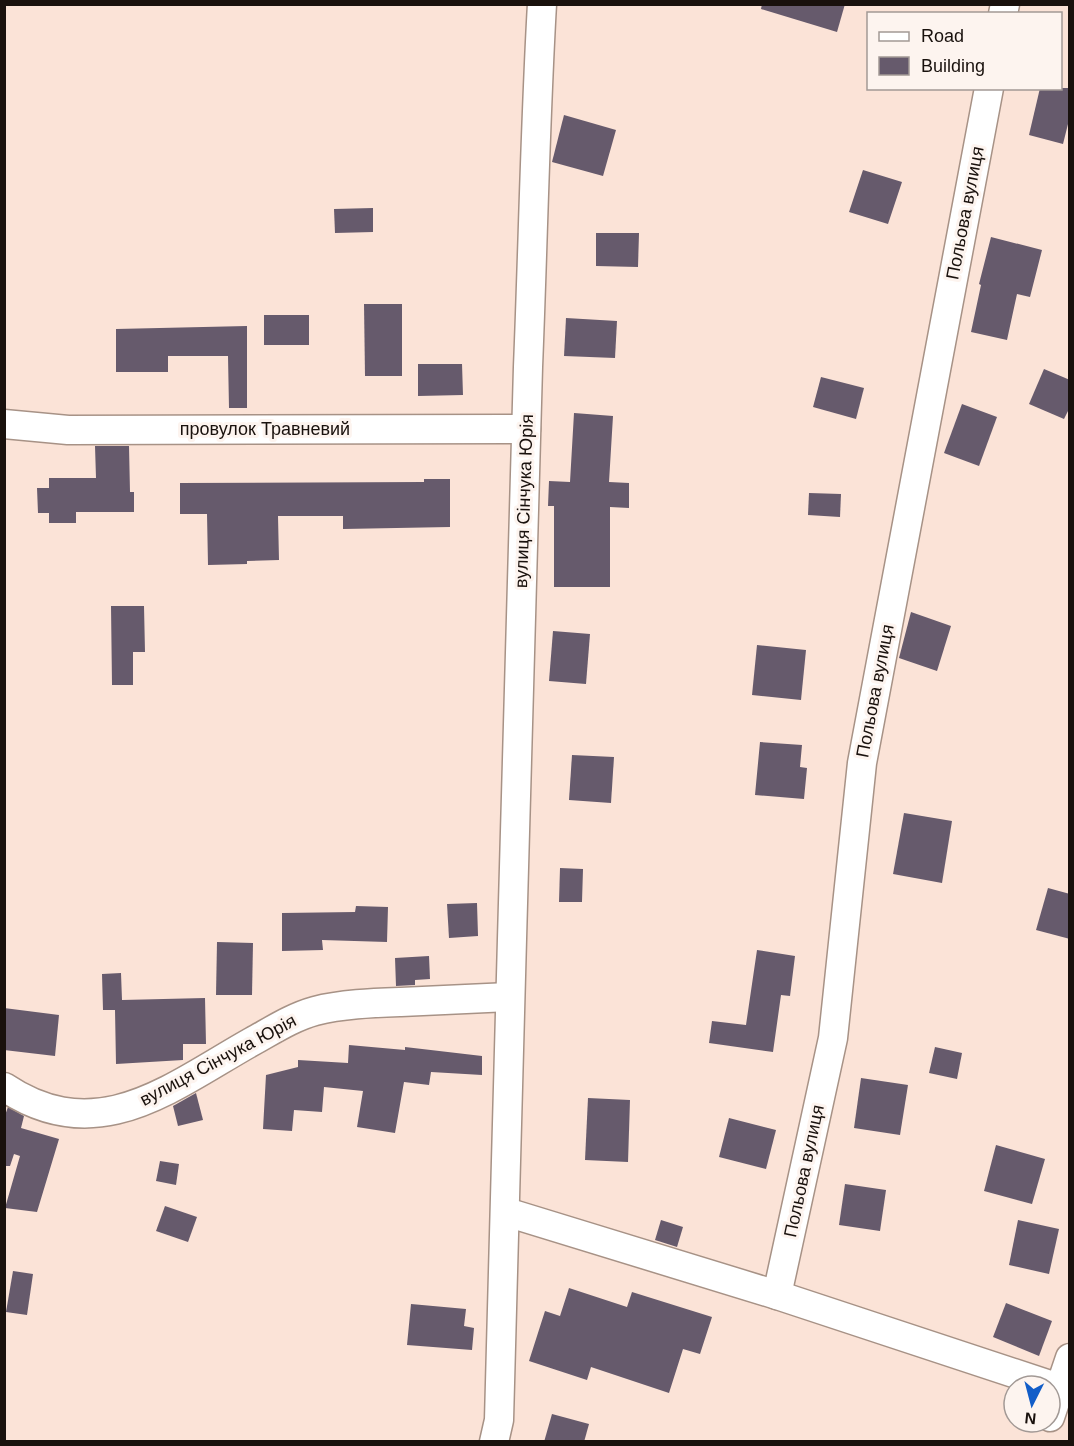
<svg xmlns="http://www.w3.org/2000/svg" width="1074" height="1446" font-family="Helvetica,sans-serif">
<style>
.building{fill:#665a6c}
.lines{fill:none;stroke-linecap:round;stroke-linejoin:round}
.minor-casing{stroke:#a79286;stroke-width:31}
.minor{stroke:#fff;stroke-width:28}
.labels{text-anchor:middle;stroke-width:6;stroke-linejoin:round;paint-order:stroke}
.street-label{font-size:18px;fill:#19110d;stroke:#fdf4ef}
</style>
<rect width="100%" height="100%" fill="#fbe3d7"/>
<g class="building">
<path d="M 762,4 L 845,4 L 837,32 L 761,9 Z"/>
<path d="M 1040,88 L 1070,88 L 1070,116 L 1063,144 L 1029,135 Z"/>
<path d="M 564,115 L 616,130 L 603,176 L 552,162 Z"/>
<path d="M 863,170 L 902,182 L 888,224 L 849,212 Z"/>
<path d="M 373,208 L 373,232 L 335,233 L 334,209 Z"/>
<path d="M 596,233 L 639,233 L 638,267 L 596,266 Z"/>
<path d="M 991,237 L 1042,250 L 1030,297 L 1017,294 L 1007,340 L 971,332 L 981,285 L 979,284 Z"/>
<path d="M 364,304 L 402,304 L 402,376 L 365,376 Z"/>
<rect x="264" y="315" width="45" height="30"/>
<path d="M 566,318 L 617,321 L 615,358 L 564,356 Z"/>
<path d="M 247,326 L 247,408 L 229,408 L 228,356 L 168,356 L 168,372 L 116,372 L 116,329 Z"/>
<path d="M 418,364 L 462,364 L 463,395 L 418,396 Z"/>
<path d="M 1044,369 L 1070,380 L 1070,407 L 1064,419 L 1029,404 Z"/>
<path d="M 821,377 L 864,388 L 856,419 L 813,407 Z"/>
<path d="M 962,404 L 997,417 L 979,466 L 944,453 Z"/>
<path d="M 574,413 L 613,416 L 609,482 L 629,483 L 629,508 L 610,507 L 610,587 L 554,587 L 554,506 L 548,506 L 549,481 L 570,482 Z"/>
<path d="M 95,446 L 129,446 L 130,492 L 134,492 L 134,512 L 76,512 L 76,523 L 49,523 L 49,513 L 38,513 L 37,488 L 49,488 L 49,478 L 96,478 Z"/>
<path d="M 424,479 L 450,479 L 450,527 L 343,529 L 343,516 L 278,516 L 279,560 L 247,561 L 247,564 L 208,565 L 207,514 L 180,514 L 180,483 L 424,482 Z"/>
<path d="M 809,493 L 841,494 L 840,517 L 808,515 Z"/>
<path d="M 111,606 L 144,606 L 145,652 L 133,652 L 133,685 L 112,685 Z"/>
<path d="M 911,612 L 951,626 L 937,671 L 899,658 Z"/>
<path d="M 553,631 L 590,634 L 586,684 L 549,681 Z"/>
<path d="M 757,645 L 806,650 L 801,700 L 752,695 Z"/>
<path d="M 760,742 L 802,745 L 800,767 L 807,768 L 804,799 L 755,795 Z"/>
<path d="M 572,755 L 614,757 L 611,803 L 569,800 Z"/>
<path d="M 904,813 L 952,821 L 942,883 L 893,874 Z"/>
<path d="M 560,868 L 583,869 L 582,902 L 559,902 Z"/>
<path d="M 1048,888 L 1070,894 L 1070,939 L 1036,930 Z"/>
<path d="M 477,903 L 478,936 L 449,938 L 447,904 Z"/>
<path d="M 356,906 L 388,907 L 387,942 L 322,940 L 323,950 L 282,951 L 282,913 L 355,912 Z"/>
<path d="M 217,942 L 253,943 L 252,995 L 216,995 Z"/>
<path d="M 757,950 L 795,956 L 790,996 L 781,995 L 773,1052 L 709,1043 L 712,1021 L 746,1025 Z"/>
<path d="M 429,956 L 430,979 L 415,980 L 415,985 L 396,986 L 395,958 Z"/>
<path d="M 121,973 L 122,1000 L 205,998 L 206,1044 L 183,1044 L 183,1060 L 116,1064 L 115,1010 L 103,1010 L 102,974 Z"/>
<path d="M 4,1008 L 59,1015 L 55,1056 L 4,1050 Z"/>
<path d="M 349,1045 L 405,1050 L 405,1047 L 482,1056 L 482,1075 L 431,1072 L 429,1085 L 404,1082 L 395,1133 L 357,1127 L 363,1091 L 324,1087 L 322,1112 L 294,1110 L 292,1131 L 263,1129 L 266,1075 L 298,1067 L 298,1060 L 348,1063 Z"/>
<path d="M 935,1047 L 962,1053 L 957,1079 L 929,1073 Z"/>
<path d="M 861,1078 L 908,1085 L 900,1135 L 854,1128 Z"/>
<path d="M 196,1093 L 203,1120 L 178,1126 L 173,1106 Z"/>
<path d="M 588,1098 L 630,1100 L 628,1162 L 585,1160 Z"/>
<path d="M 8,1107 L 24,1116 L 21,1128 L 59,1139 L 37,1212 L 5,1208 L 20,1156 L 14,1154 L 10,1166 L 4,1166 L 4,1118 Z"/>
<path d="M 729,1118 L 776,1130 L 766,1169 L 719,1157 Z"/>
<path d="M 996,1145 L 1045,1159 L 1032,1204 L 984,1191 Z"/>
<path d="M 160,1161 L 179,1164 L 176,1185 L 156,1181 Z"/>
<path d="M 845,1184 L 886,1190 L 880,1231 L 839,1225 Z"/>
<path d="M 165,1206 L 197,1217 L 188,1242 L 156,1231 Z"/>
<path d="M 661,1220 L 683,1227 L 677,1247 L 655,1240 Z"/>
<path d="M 1018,1220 L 1059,1229 L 1049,1274 L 1009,1265 Z"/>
<path d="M 13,1271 L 33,1274 L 27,1315 L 6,1312 Z"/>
<path d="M 569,1288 L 627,1307 L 632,1292 L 712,1317 L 700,1354 L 683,1349 L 669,1393 L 591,1367 L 587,1380 L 529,1361 L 545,1311 L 560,1316 Z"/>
<path d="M 1006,1303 L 1052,1321 L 1039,1356 L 993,1337 Z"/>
<path d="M 411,1304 L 466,1309 L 464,1326 L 474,1328 L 472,1350 L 407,1345 Z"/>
<path d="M 552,1414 L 589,1424 L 584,1442 L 544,1442 Z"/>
</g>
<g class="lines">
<g class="minor-casing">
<g id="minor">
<path d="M 1003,14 L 1005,4"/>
<path d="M 4,424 L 68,430 L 526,429"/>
<path d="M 4,1087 C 98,1150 171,1087 253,1041 C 273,1030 293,1017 315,1011 C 342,1004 373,1003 401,1002 C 437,1000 473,999 509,997"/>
<path d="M 506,1212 L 777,1295 L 1059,1388"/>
<path d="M 777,1295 L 833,1038 L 862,763 L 989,88"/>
<path d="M 1050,1417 L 1070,1358"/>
<path d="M 494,1442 L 499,1420 C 510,1069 516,718 528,367 C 533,246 535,125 542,4"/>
</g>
</g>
<use href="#minor" class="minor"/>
</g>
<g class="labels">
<g class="street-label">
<text transform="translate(965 213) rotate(-79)" y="6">Польова вулиця</text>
<text x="265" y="435">провулок Травневий</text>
<text transform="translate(524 501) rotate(-88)" y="6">вулиця Сінчука Юрія</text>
<text transform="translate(875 691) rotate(-79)" y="6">Польова вулиця</text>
<text transform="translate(218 1060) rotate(-28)" y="6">вулиця Сінчука Юрія</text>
<text transform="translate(804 1171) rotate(-78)" y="6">Польова вулиця</text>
</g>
</g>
<rect width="1074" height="1446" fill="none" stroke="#19110d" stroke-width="12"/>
<rect x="867" y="12" width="195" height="78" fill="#fdf4ef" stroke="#a29995" stroke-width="1.5"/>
<rect x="879" y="32" width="30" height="9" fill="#ffffff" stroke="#a29995" stroke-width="1.5"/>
<text x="921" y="42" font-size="18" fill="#19110d">Road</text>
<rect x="879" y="57" width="30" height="18" fill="#665a6c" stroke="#a29995" stroke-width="1.5"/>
<text x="921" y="72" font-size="18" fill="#19110d">Building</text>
<g transform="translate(1032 1404) rotate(186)"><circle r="28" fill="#fdf4ef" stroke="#a29995" stroke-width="1.5"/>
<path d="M0-4.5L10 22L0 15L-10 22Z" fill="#125dc8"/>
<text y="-9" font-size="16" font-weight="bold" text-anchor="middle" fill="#19110d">N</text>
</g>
</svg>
